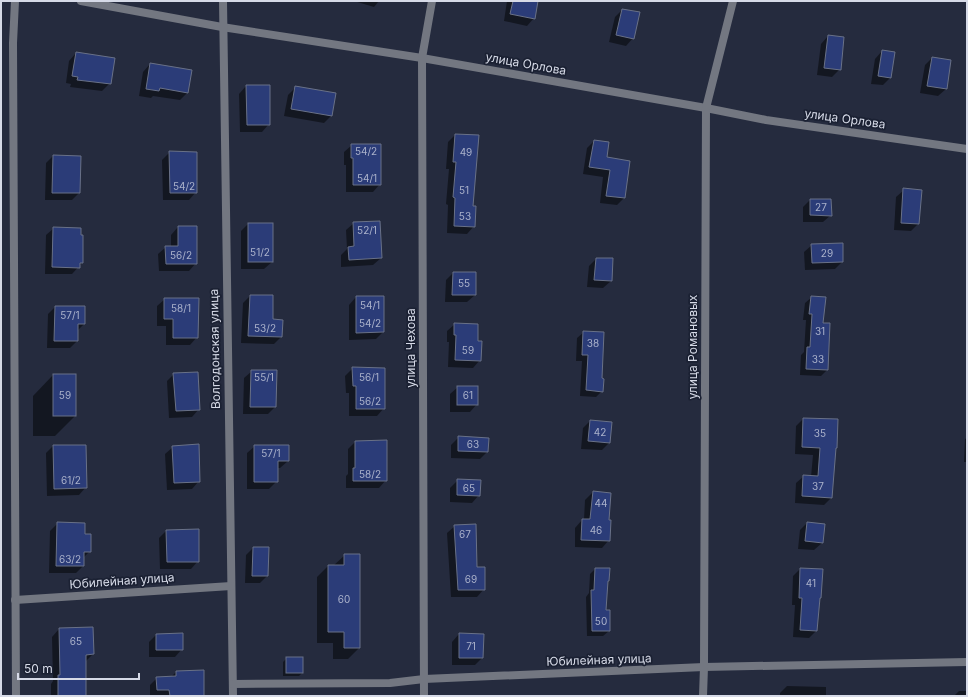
<svg xmlns="http://www.w3.org/2000/svg" width="968" height="697" font-family="Inter,sans-serif">
<style>
.shadow{fill:#0007}
.building{fill:#2b3c78;stroke:#697187}
.lines{fill:none;stroke-linecap:round;stroke-linejoin:round}
.street{stroke:#737781;stroke-width:8}
.labels{text-anchor:middle;stroke-width:3.5;stroke-linejoin:round;paint-order:stroke}
.number-label{font-size:10px;fill:#abb2cb}
.street-label{font-size:12px;fill:#d6dae7;stroke:#1b2133}
</style>
<rect width="100%" height="100%" fill="#252b3e"/>
<g class="shadow">
<path d="M 354,1 L 379,1 L 374,7 Z"/>
<path d="M 507,1 L 537,1 L 534,18 L 527,26 L 504,21 Z"/>
<path d="M 622,10 L 633,38 L 626,46 L 609,42 L 615,17 Z"/>
<path d="M 828,36 L 840,69 L 832,77 L 817,75 L 821,44 Z"/>
<path d="M 882,51 L 890,78 L 883,85 L 871,84 L 875,59 Z"/>
<path d="M 76,53 L 110,83 L 102,91 L 70,87 L 71,84 L 66,83 L 69,61 Z"/>
<path d="M 932,58 L 950,61 L 946,89 L 938,96 L 920,93 L 925,65 Z"/>
<path d="M 150,64 L 187,93 L 180,100 L 153,96 L 151,98 L 139,96 L 143,72 Z"/>
<path d="M 246,86 L 269,124 L 262,132 L 240,132 L 239,94 Z"/>
<path d="M 295,88 L 331,116 L 324,123 L 284,116 L 288,95 Z"/>
<path d="M 455,135 L 472,207 L 474,226 L 467,234 L 447,233 L 448,205 L 446,204 L 449,169 L 446,169 L 448,142 Z"/>
<path d="M 594,141 L 606,158 L 629,162 L 624,198 L 617,205 L 600,203 L 603,177 L 583,174 L 587,148 Z"/>
<path d="M 352,145 L 380,184 L 373,192 L 346,192 L 346,165 L 344,165 L 344,152 Z"/>
<path d="M 170,152 L 196,192 L 189,200 L 163,200 L 162,160 Z"/>
<path d="M 53,156 L 79,193 L 72,200 L 45,200 L 46,163 Z"/>
<path d="M 904,190 L 918,224 L 911,231 L 894,230 L 896,197 Z"/>
<path d="M 810,200 L 831,215 L 823,222 L 803,222 L 803,207 Z"/>
<path d="M 354,223 L 381,258 L 373,265 L 341,267 L 341,255 L 347,249 L 346,230 Z"/>
<path d="M 248,224 L 272,262 L 264,269 L 241,269 L 241,231 Z"/>
<path d="M 178,227 L 196,263 L 189,271 L 159,271 L 158,254 L 166,247 L 171,247 L 171,235 Z"/>
<path d="M 54,228 L 82,263 L 72,274 L 45,274 L 46,235 Z"/>
<path d="M 812,245 L 842,262 L 835,269 L 805,270 L 804,252 Z"/>
<path d="M 596,259 L 612,259 L 611,281 L 603,288 L 587,287 L 589,266 Z"/>
<path d="M 453,273 L 475,295 L 467,302 L 445,302 L 446,280 Z"/>
<path d="M 250,296 L 272,320 L 281,337 L 274,344 L 241,343 L 243,303 Z"/>
<path d="M 356,297 L 383,332 L 376,339 L 349,340 L 349,305 Z"/>
<path d="M 812,297 L 822,324 L 827,370 L 821,376 L 800,375 L 801,355 L 804,352 L 806,320 L 803,320 L 805,303 Z"/>
<path d="M 165,299 L 197,337 L 190,345 L 166,345 L 166,326 L 157,326 L 157,306 Z"/>
<path d="M 55,307 L 84,324 L 77,331 L 77,341 L 70,348 L 47,348 L 48,314 Z"/>
<path d="M 455,324 L 477,342 L 480,360 L 473,368 L 448,367 L 449,342 L 447,342 L 447,331 Z"/>
<path d="M 584,332 L 601,379 L 602,391 L 596,397 L 580,396 L 582,361 L 576,361 L 577,338 Z"/>
<path d="M 353,368 L 384,408 L 377,416 L 349,416 L 349,393 L 346,393 L 345,376 Z"/>
<path d="M 252,371 L 275,407 L 268,414 L 243,414 L 244,378 Z"/>
<path d="M 174,374 L 199,409 L 192,417 L 169,418 L 167,381 Z"/>
<path d="M 53,375 L 76,415 L 55,436 L 33,436 L 33,396 Z"/>
<path d="M 458,387 L 477,404 L 470,412 L 450,412 L 450,394 Z"/>
<path d="M 803,419 L 837,420 L 831,498 L 824,505 L 795,503 L 796,483 L 804,476 L 811,477 L 813,455 L 795,454 L 796,426 Z"/>
<path d="M 590,421 L 609,443 L 602,450 L 581,449 L 583,428 Z"/>
<path d="M 459,437 L 488,439 L 487,452 L 480,459 L 451,458 L 451,445 Z"/>
<path d="M 967,438 L 967,462 L 964,462 L 965,439 Z"/>
<path d="M 386,441 L 386,480 L 379,488 L 346,488 L 346,476 L 348,474 L 348,449 L 355,442 Z"/>
<path d="M 53,446 L 86,487 L 79,495 L 47,496 L 46,453 Z"/>
<path d="M 255,446 L 288,446 L 288,461 L 280,468 L 277,468 L 277,481 L 269,489 L 247,489 L 247,453 Z"/>
<path d="M 173,447 L 199,481 L 192,489 L 167,490 L 165,454 Z"/>
<path d="M 458,480 L 479,495 L 472,503 L 450,502 L 450,488 Z"/>
<path d="M 593,492 L 608,521 L 609,540 L 602,548 L 575,547 L 575,528 L 582,520 L 584,520 L 585,500 Z"/>
<path d="M 58,523 L 84,535 L 90,551 L 83,558 L 83,566 L 76,573 L 49,573 L 50,531 Z"/>
<path d="M 807,523 L 822,543 L 814,550 L 798,549 L 800,530 Z"/>
<path d="M 455,526 L 484,589 L 477,597 L 451,597 L 447,533 Z"/>
<path d="M 166,531 L 198,561 L 191,569 L 160,569 L 159,538 Z"/>
<path d="M 253,548 L 268,548 L 267,576 L 260,583 L 245,583 L 246,555 Z"/>
<path d="M 345,555 L 359,648 L 348,659 L 333,659 L 333,643 L 317,643 L 317,577 L 328,566 L 333,566 Z"/>
<path d="M 595,569 L 608,581 L 607,583 L 605,611 L 609,631 L 603,636 L 587,636 L 586,597 L 589,593 L 590,574 Z"/>
<path d="M 800,569 L 820,598 L 819,600 L 816,631 L 809,638 L 793,637 L 795,605 L 792,605 L 793,576 Z"/>
<path d="M 59,629 L 93,654 L 85,662 L 85,696 L 51,696 L 51,684 L 53,681 L 52,637 Z"/>
<path d="M 459,634 L 482,658 L 475,665 L 452,665 L 452,642 Z"/>
<path d="M 156,635 L 182,649 L 175,657 L 149,657 L 149,642 Z"/>
<path d="M 287,658 L 302,673 L 299,676 L 283,676 L 283,662 Z"/>
<path d="M 176,672 L 203,696 L 150,696 L 150,685 L 157,678 L 171,677 Z"/>
<path d="M 787,686 L 826,687 L 826,696 L 780,696 L 780,693 Z"/>
<path d="M 959,691 L 967,691 L 967,696 L 954,696 Z"/>
</g>
<g class="building">
<path d="M 513,1 L 538,1 L 535,19 L 510,14 Z"/>
<path d="M 622,9 L 640,12 L 634,39 L 616,35 Z"/>
<path d="M 828,35 L 844,37 L 841,70 L 824,68 Z"/>
<path d="M 882,50 L 895,52 L 891,78 L 878,76 Z"/>
<path d="M 76,52 L 115,58 L 111,84 L 77,80 L 78,77 L 72,76 Z"/>
<path d="M 932,57 L 951,60 L 947,89 L 927,86 Z"/>
<path d="M 150,63 L 192,70 L 188,93 L 160,88 L 159,91 L 146,89 Z"/>
<path d="M 246,85 L 270,85 L 270,125 L 247,125 Z"/>
<path d="M 295,86 L 336,93 L 332,116 L 291,109 Z"/>
<path d="M 455,134 L 479,135 L 473,206 L 476,206 L 475,227 L 454,226 L 455,198 L 453,197 L 456,162 L 453,162 Z"/>
<path d="M 594,140 L 609,142 L 607,157 L 630,161 L 625,198 L 606,196 L 610,170 L 589,167 Z"/>
<path d="M 351,144 L 381,144 L 381,185 L 353,185 L 353,158 L 351,158 Z"/>
<path d="M 169,151 L 197,152 L 197,193 L 170,193 Z"/>
<path d="M 53,155 L 81,156 L 80,193 L 52,193 Z"/>
<path d="M 903,188 L 922,190 L 919,224 L 901,223 Z"/>
<path d="M 810,199 L 831,199 L 832,216 L 810,215 Z"/>
<path d="M 380,221 L 382,258 L 349,260 L 348,247 L 354,246 L 353,222 Z"/>
<rect x="248" y="223" width="25" height="39"/>
<path d="M 178,226 L 197,226 L 197,264 L 166,264 L 165,246 L 178,246 Z"/>
<path d="M 53,227 L 81,228 L 81,235 L 83,235 L 83,263 L 80,263 L 80,268 L 52,267 Z"/>
<path d="M 843,243 L 843,262 L 812,263 L 811,244 Z"/>
<path d="M 596,258 L 613,258 L 612,281 L 594,280 Z"/>
<path d="M 453,272 L 476,272 L 476,295 L 452,295 Z"/>
<path d="M 250,295 L 273,295 L 273,319 L 283,320 L 282,337 L 248,336 Z"/>
<path d="M 356,296 L 384,296 L 384,332 L 356,333 Z"/>
<path d="M 811,296 L 826,297 L 823,323 L 830,323 L 828,370 L 806,369 L 807,347 L 810,347 L 812,314 L 809,314 Z"/>
<path d="M 164,298 L 199,298 L 198,338 L 173,338 L 173,319 L 164,319 Z"/>
<path d="M 55,306 L 85,306 L 85,324 L 78,324 L 78,341 L 54,341 Z"/>
<path d="M 454,323 L 478,324 L 478,341 L 482,341 L 481,361 L 455,360 L 456,335 L 454,335 Z"/>
<path d="M 583,331 L 604,332 L 602,378 L 604,379 L 603,392 L 586,390 L 588,355 L 582,355 Z"/>
<path d="M 352,367 L 385,368 L 385,409 L 356,409 L 356,386 L 353,386 Z"/>
<path d="M 251,370 L 277,370 L 276,407 L 250,407 Z"/>
<path d="M 198,372 L 200,410 L 176,411 L 173,373 Z"/>
<rect x="53" y="374" width="23" height="42"/>
<rect x="457" y="386" width="21" height="19"/>
<path d="M 803,418 L 838,419 L 837,448 L 836,448 L 832,498 L 802,496 L 803,475 L 818,476 L 820,448 L 802,447 Z"/>
<path d="M 590,420 L 612,422 L 610,443 L 588,441 Z"/>
<path d="M 458,436 L 489,438 L 488,452 L 458,451 Z"/>
<path d="M 387,440 L 387,481 L 353,481 L 353,468 L 355,468 L 355,441 Z"/>
<path d="M 199,444 L 200,482 L 174,483 L 172,446 Z"/>
<path d="M 53,445 L 86,445 L 87,488 L 54,489 Z"/>
<path d="M 254,445 L 289,445 L 289,461 L 278,461 L 278,482 L 254,482 Z"/>
<path d="M 457,479 L 481,480 L 480,496 L 457,495 Z"/>
<path d="M 593,491 L 611,493 L 609,520 L 611,520 L 610,541 L 581,540 L 582,519 L 590,519 Z"/>
<path d="M 57,522 L 85,523 L 85,534 L 91,534 L 91,552 L 84,552 L 84,566 L 56,566 Z"/>
<path d="M 807,522 L 825,524 L 823,543 L 805,541 Z"/>
<path d="M 476,524 L 477,567 L 485,567 L 485,590 L 458,590 L 454,525 Z"/>
<path d="M 199,529 L 199,562 L 167,562 L 166,530 Z"/>
<path d="M 253,547 L 269,547 L 268,576 L 252,576 Z"/>
<path d="M 344,554 L 360,554 L 360,648 L 344,648 L 344,632 L 328,632 L 328,565 L 344,565 Z"/>
<path d="M 595,568 L 610,568 L 609,581 L 608,581 L 606,610 L 610,610 L 610,631 L 592,631 L 591,590 L 594,590 Z"/>
<path d="M 800,568 L 823,569 L 821,598 L 820,598 L 817,631 L 800,630 L 802,598 L 799,598 Z"/>
<path d="M 93,627 L 94,654 L 86,655 L 86,696 L 58,696 L 58,675 L 60,675 L 59,628 Z"/>
<path d="M 183,633 L 183,650 L 156,650 L 156,634 Z"/>
<path d="M 459,633 L 484,634 L 483,658 L 459,658 Z"/>
<rect x="286" y="657" width="17" height="16"/>
<path d="M 204,670 L 204,696 L 170,696 L 169,690 L 157,690 L 156,677 L 176,676 L 176,671 Z"/>
</g>
<g class="lines">
<g class="street">
<path d="M 15,1 L 13,43 L 16,696"/>
<path d="M 81,1 L 222,27 L 422,58 L 706,108 L 766,120 L 967,149"/>
<path d="M 223,1 L 233,696"/>
<path d="M 15,600 L 231,586"/>
<path d="M 233,684 L 390,683 L 424,679 L 704,667 L 967,662"/>
<path d="M 424,696 L 422,58 L 432,1"/>
<path d="M 703,696 L 704,667 L 706,108 L 733,1"/>
</g>
</g>
<g class="labels">
<g class="number-label">
<text x="366" y="155">54/2</text>
<text x="466" y="156">49</text>
<text x="367" y="182">54/1</text>
<text x="184" y="190">54/2</text>
<text x="464" y="194">51</text>
<text x="821" y="211">27</text>
<text x="465" y="220">53</text>
<text x="367" y="234">52/1</text>
<text x="260" y="256">51/2</text>
<text x="827" y="257">29</text>
<text x="181" y="259">56/2</text>
<text x="464" y="287">55</text>
<text x="370" y="309">54/1</text>
<text x="181" y="312">58/1</text>
<text x="70" y="319">57/1</text>
<text x="370" y="327">54/2</text>
<text x="265" y="332">53/2</text>
<text x="820" y="335">31</text>
<text x="593" y="347">38</text>
<text x="468" y="354">59</text>
<text x="818" y="363">33</text>
<text x="264" y="381">55/1</text>
<text x="369" y="381">56/1</text>
<text x="65" y="399">59</text>
<text x="468" y="399">61</text>
<text x="370" y="405">56/2</text>
<text x="600" y="436">42</text>
<text x="820" y="437">35</text>
<text x="473" y="448">63</text>
<text x="271" y="457">57/1</text>
<text x="370" y="478">58/2</text>
<text x="71" y="484">61/2</text>
<text x="818" y="490">37</text>
<text x="469" y="492">65</text>
<text x="601" y="507">44</text>
<text x="596" y="534">46</text>
<text x="465" y="538">67</text>
<text x="70" y="563">63/2</text>
<text x="471" y="583">69</text>
<text x="811" y="587">41</text>
<text x="344" y="603">60</text>
<text x="601" y="625">50</text>
<text x="76" y="645">65</text>
<text x="471" y="650">71</text>
</g>
<g class="street-label">
<text transform="translate(526 64) rotate(10)" y="4">улица Орлова</text>
<text transform="translate(845 119) rotate(8)" y="4">улица Орлова</text>
<text transform="translate(693 347) rotate(-90)" y="4">улица Романовых</text>
<text transform="translate(411 348) rotate(-90)" y="4">улица Чехова</text>
<text transform="translate(215 349) rotate(-91)" y="4">Волгодонская улица</text>
<text transform="translate(122 581) rotate(-4)" y="4">Юбилейная улица</text>
<text transform="translate(599 660) rotate(-2)" y="4">Юбилейная улица</text>
</g>
</g>
<rect width="968" height="697" fill="none" stroke="#d6dae7" stroke-width="4"/>
<path d="M18 673v6h121v-6" fill="none" stroke="#d6dae7" stroke-width="2"/>
<text x="24" y="673" font-size="12" fill="#d6dae7" stroke="#1b2133" stroke-width="3" paint-order="stroke">50 m</text>
</svg>
